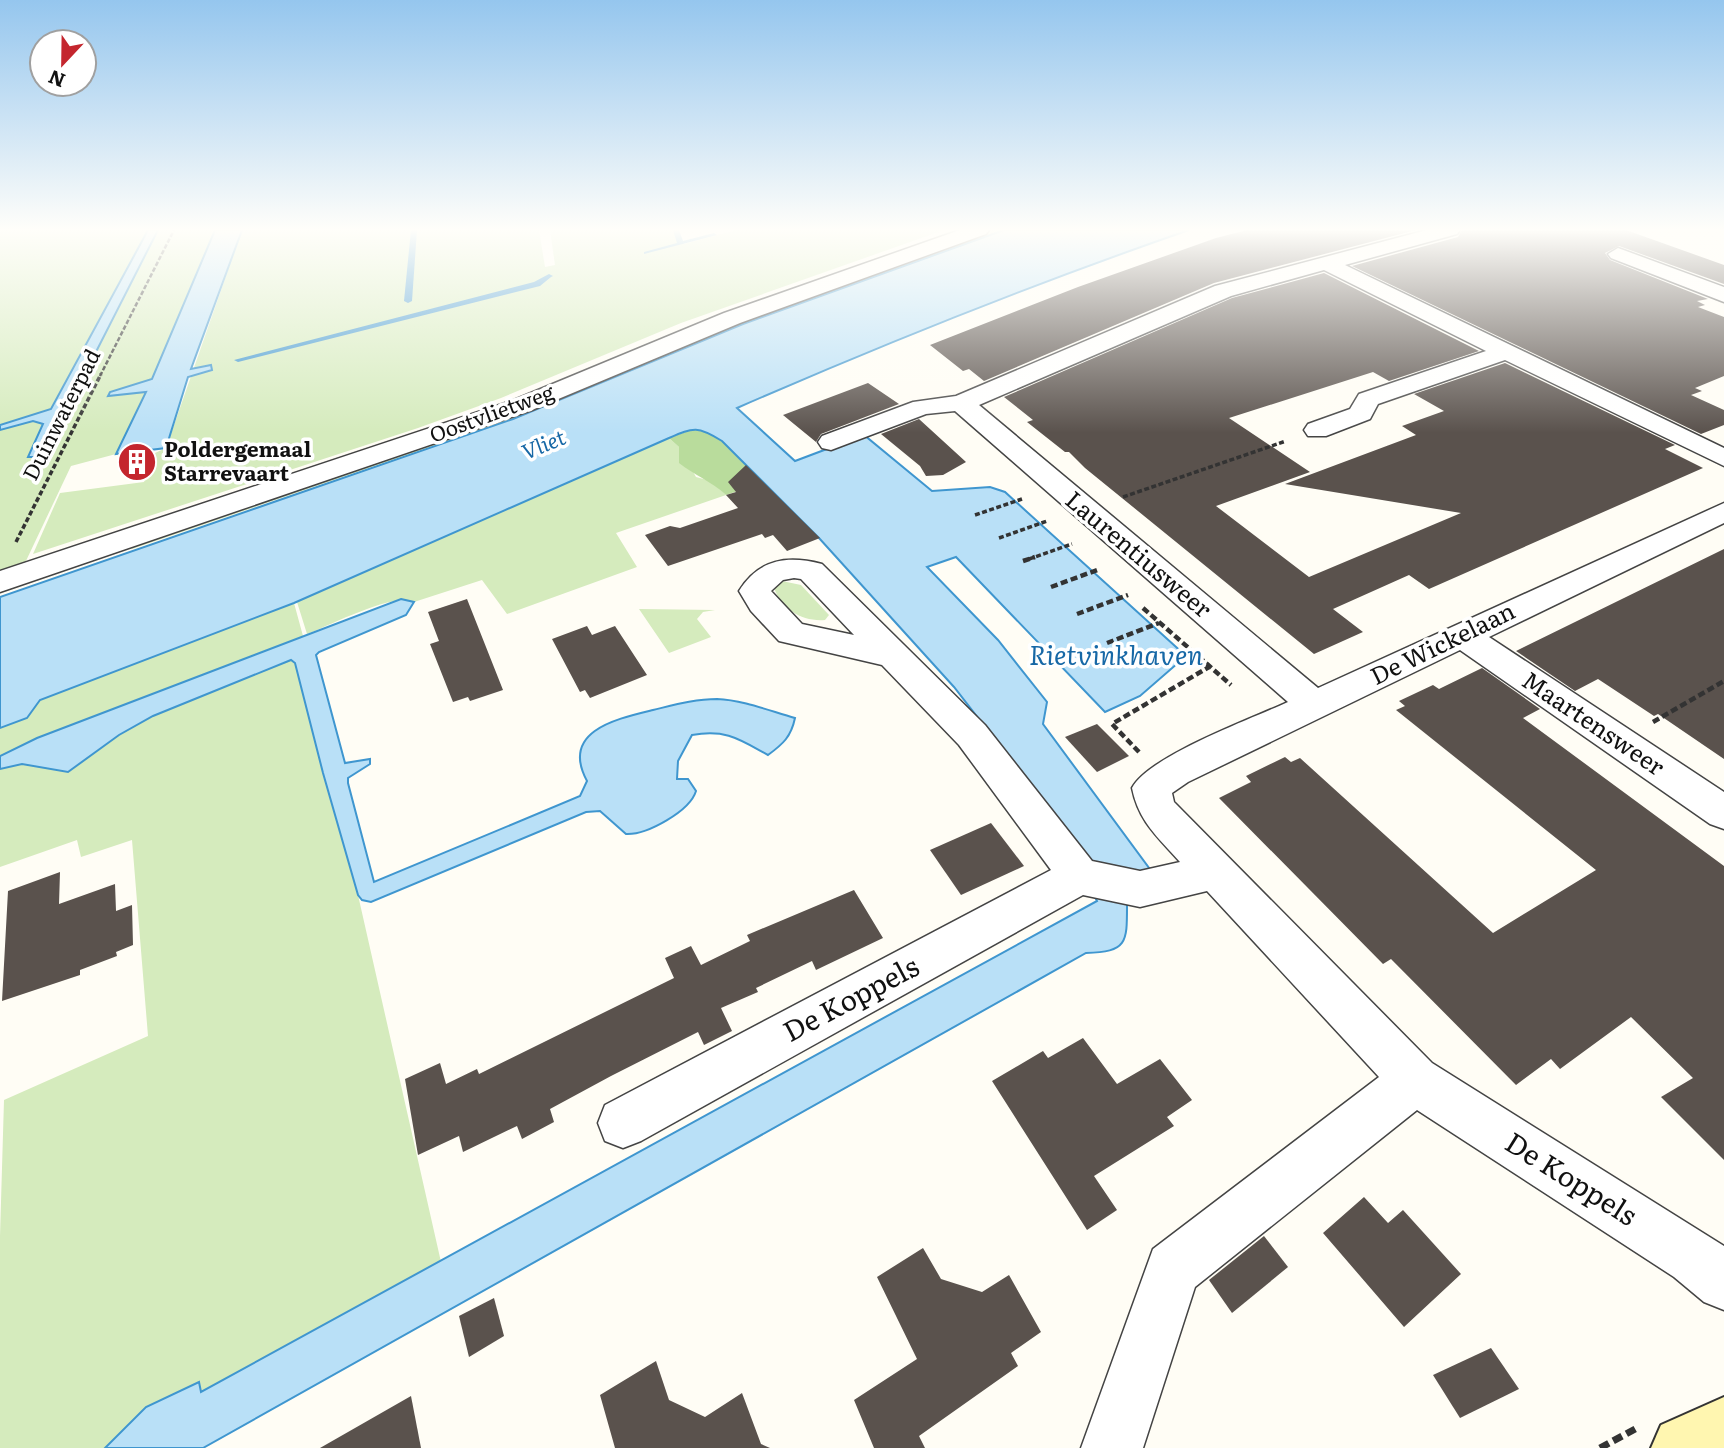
<svg xmlns="http://www.w3.org/2000/svg" width="1724" height="1448" font-family="Literata,serif">
<style>
.green{fill:#d5ebbd}
.forest{fill:#b9dc9c}
.water{fill:#b9e0f7;stroke:#3f96cf;stroke-width:2}
.lines{fill:none;stroke-linecap:round;stroke-linejoin:round}
.stream{fill:#3f96cf;fill-rule:evenodd}
.building{fill:#5a524d}
.street-casing{stroke:#444;stroke-width:3}
.secondary-casing{stroke:#333;stroke-width:4}
.path-far3{stroke:#333;stroke-width:2.5;stroke-dasharray:4.5 2;stroke-linecap:butt}
.path-far2{stroke:#333;stroke-width:3.5;stroke-dasharray:5 2.5;stroke-linecap:butt}
.path-far1{stroke:#333;stroke-width:4.5;stroke-dasharray:7 3.5;stroke-linecap:butt}
.path{stroke:#333;stroke-width:7;stroke-dasharray:10 5;stroke-linecap:butt}
.street{fill:#fff;fill-rule:evenodd}
.secondary{fill:#fff6b0;fill-rule:evenodd}
.labels{text-anchor:middle;stroke-width:7;stroke-linejoin:round;paint-order:stroke}
.far-street-label{font-size:21px;fill:#111;stroke:#fff}
.far-water-label{font-size:21px;font-style:italic;fill:#1768a6;stroke:#fff}
.far-poi-label{font-size:21px;font-weight:bold;fill:#111;stroke:#fff;text-anchor:start}
.street-label{font-size:24px;fill:#111;stroke:#fff}
.water-label{font-size:26px;font-style:italic;fill:#1768a6;stroke:#fff}
.near-street-label{font-size:28px;fill:#111;stroke:#fff}
</style>
<rect width="100%" height="100%" fill="#fffdf5"/>
<g class="green">
<path d="M 0,230 L 215,230 L 152,379 L 148,380 L 143,392 L 146,392 L 116,454 L 71,466 L 25,563 L 0,572 Z"/>
<path d="M 242,230 L 539,230 L 545,267 L 555,265 L 550,230 L 677,230 L 684,244 L 736,230 L 944,230 L 681,323 L 501,398 L 418,428 L 33,554 L 60,493 L 144,482 L 155,453 L 166,448 Z"/>
<path d="M 992,230 L 1004,230 L 743,324 L 513,419 L 132,549 L 129,546 Z"/>
<path d="M 669,438 L 679,447 L 696,477 L 711,481 L 726,495 L 616,533 L 637,567 L 507,614 L 482,580 L 414,602 C 396,591 328,626 307,634 L 297,602 Z"/>
<path d="M 782,581 L 801,585 L 829,615 L 825,620 C 802,622 782,609 774,588 Z"/>
<path d="M 294,603 L 303,636 L 37,738 L 0,756 L 0,728 L 27,718 L 40,700 Z"/>
<path d="M 639,609 L 715,610 L 703,612 L 697,619 L 711,637 L 669,653 Z"/>
<path d="M 291,660 L 295,662 L 323,773 L 358,895 L 441,1262 L 200,1392 L 199,1383 L 146,1407 L 105,1448 L 0,1448 L 0,1236 L 4,1100 L 148,1036 L 132,840 L 81,857 L 77,840 L 0,867 L 0,769 L 22,764 L 68,772 L 119,735 L 153,716 Z"/>
</g>
<path class="forest" d="M 694,429 C 721,429 746,464 764,482 L 726,495 C 711,481 694,475 679,463 L 679,447 L 669,438 Z"/>
<g class="water">
<path d="M 148,230 L 158,230 L 73,397 L 80,397 L 78,401 L 70,403 L 34,457 L 28,457 L 43,424 L 33,421 L 0,430 L 0,425 L 51,409 Z"/>
<path d="M 215,230 L 242,230 L 191,369 L 211,365 L 212,370 L 188,377 L 166,448 L 116,454 L 146,392 L 108,396 L 110,392 L 152,379 Z"/>
<path d="M 1004,230 L 1189,230 C 1036,283 886,343 737,408 L 795,461 L 864,435 L 932,491 L 990,487 L 1005,492 L 1186,656 L 1140,696 L 1105,712 L 956,557 L 927,567 L 998,640 L 1047,702 L 1043,724 L 1152,872 L 1107,871 L 1085,856 L 954,687 L 819,538 L 722,441 C 698,426 694,427 669,438 L 294,603 L 40,700 L 27,718 L 0,728 L 0,597 L 513,419 L 743,324 Z"/>
<path d="M 401,599 L 414,602 L 406,615 L 319,652 L 316,655 L 345,763 L 370,759 L 370,764 L 348,778 L 348,783 L 374,882 L 580,796 L 587,781 C 560,731 616,719 653,710 C 674,705 695,699 717,699 C 743,700 770,711 795,718 C 791,737 783,744 768,755 C 739,739 726,729 692,735 L 678,761 L 677,779 L 688,779 L 696,791 C 690,811 647,835 626,834 L 600,811 L 586,812 L 371,902 L 362,900 L 358,895 L 323,773 L 295,663 L 291,660 L 153,716 L 119,735 L 68,772 L 22,764 L 0,769 L 0,756 L 37,738 Z"/>
<path d="M 1092,891 L 1102,898 L 1127,904 C 1127,942 1128,952 1086,953 L 203,1448 L 105,1448 L 146,1407 L 199,1382 L 201,1392 L 1097,901 Z"/>
</g>
<g class="lines">
<g class="stream">
<path d="M 411,230 L 417,230 L 412,301 L 408,303 L 404,301 Z"/>
<path d="M 673,230 L 679,230 L 683,241 L 714,233 L 717,235 L 644,254 L 644,252 L 677,243 Z"/>
<path d="M 549,274 L 553,276 L 551,277 L 540,286 L 238,362 L 234,360 L 534,282 Z"/>
</g>
</g>
<g class="building">
<path d="M 1247,230 L 1416,230 L 1214,283 L 984,381 L 969,369 L 963,371 L 930,345 L 1078,287 L 1216,238 Z"/>
<path d="M 1462,230 L 1626,230 L 1724,265 L 1724,284 L 1619,246 L 1605,253 L 1610,260 L 1708,299 L 1697,301 L 1705,305 L 1698,307 L 1724,317 L 1724,376 L 1695,388 L 1702,391 L 1691,395 L 1724,410 L 1724,425 L 1701,434 L 1352,266 L 1458,237 Z"/>
<path d="M 1324,273 L 1479,351 L 1389,381 L 1373,372 L 1229,418 L 1310,472 L 1216,506 L 1309,577 L 1461,513 L 1285,484 L 1416,435 L 1402,426 L 1444,411 L 1414,394 L 1505,363 L 1675,445 L 1665,449 L 1703,468 L 1429,589 L 1409,575 L 1333,609 L 1363,632 L 1314,654 L 1085,468 L 1069,452 L 1065,452 L 1027,422 L 1033,420 L 1004,397 L 1232,298 Z"/>
<path d="M 868,383 L 899,404 L 821,434 L 816,442 L 783,415 Z"/>
<path d="M 919,419 L 966,462 L 943,475 L 926,476 L 920,466 L 881,434 Z"/>
<path d="M 746,465 L 820,538 L 787,551 L 773,535 L 765,538 L 762,534 L 668,566 L 645,535 L 670,526 L 680,528 L 738,508 L 726,495 L 736,492 L 728,482 Z"/>
<path d="M 1724,549 L 1724,759 L 1658,714 L 1654,716 L 1598,679 L 1575,691 L 1516,651 Z"/>
<path d="M 467,599 L 503,690 L 470,701 L 468,697 L 453,702 L 430,644 L 439,641 L 428,612 Z"/>
<path d="M 587,626 L 592,635 L 615,626 L 647,675 L 590,698 L 585,690 L 580,692 L 552,639 Z"/>
<path d="M 1482,668 L 1540,709 L 1523,718 L 1724,866 L 1724,1160 L 1661,1097 L 1693,1078 L 1631,1017 L 1560,1069 L 1551,1059 L 1516,1085 L 1391,959 L 1383,964 L 1219,798 L 1251,782 L 1246,776 L 1285,757 L 1291,762 L 1300,758 L 1493,933 L 1596,870 L 1396,710 L 1405,706 L 1399,701 L 1433,685 L 1439,689 Z"/>
<path d="M 1097,724 L 1129,756 L 1097,772 L 1065,737 Z"/>
<path d="M 991,823 L 1024,866 L 961,895 L 930,850 Z"/>
<path d="M 60,872 L 59,904 L 115,884 L 116,911 L 132,905 L 133,945 L 116,952 L 117,956 L 80,970 L 80,975 L 2,1001 L 8,891 Z"/>
<path d="M 854,890 L 883,938 L 816,970 L 812,961 L 756,988 L 758,992 L 721,1008 L 732,1031 L 704,1045 L 698,1032 L 611,1076 L 550,1109 L 554,1122 L 522,1139 L 517,1126 L 463,1152 L 459,1136 L 418,1155 L 405,1079 L 440,1063 L 446,1084 L 477,1069 L 479,1074 L 674,978 L 665,958 L 691,946 L 701,965 L 750,941 L 747,935 Z"/>
<path d="M 1083,1038 L 1117,1084 L 1160,1059 L 1192,1100 L 1167,1117 L 1174,1126 L 1094,1176 L 1117,1210 L 1087,1230 L 992,1081 L 1043,1051 L 1048,1058 Z"/>
<path d="M 1364,1197 L 1388,1223 L 1403,1210 L 1461,1274 L 1404,1327 L 1323,1233 Z"/>
<path d="M 1264,1236 L 1288,1267 L 1232,1313 L 1209,1280 Z"/>
<path d="M 923,1248 L 941,1279 L 982,1292 L 1009,1275 L 1041,1332 L 1011,1353 L 1018,1366 L 919,1436 L 925,1448 L 874,1448 L 854,1400 L 917,1359 L 877,1277 Z"/>
<path d="M 494,1298 L 504,1336 L 469,1357 L 459,1316 Z"/>
<path d="M 1491,1348 L 1519,1389 L 1460,1418 L 1433,1375 Z"/>
<path d="M 656,1361 L 669,1400 L 705,1417 L 742,1393 L 761,1444 L 770,1448 L 615,1448 L 600,1395 Z"/>
<path d="M 411,1396 L 421,1448 L 320,1448 Z"/>
</g>
<g class="lines">
<g class="street-casing">
<g id="street">
<path d="M 960,230 L 989,230 L 986,234 L 740,323 L 532,410 L 0,592 L 0,571 L 514,400 L 724,313 Z"/>
<path d="M 1427,230 L 1460,230 L 1457,234 L 1345,265 L 1724,448 L 1724,466 L 1505,360 L 1378,404 L 1370,419 L 1326,436 L 1308,436 L 1304,430 L 1308,424 L 1350,409 L 1359,394 L 1486,351 L 1324,270 L 1231,296 L 979,405 L 1318,688 L 1724,503 L 1724,523 L 1489,637 L 1724,792 L 1724,829 L 1710,824 L 1460,650 L 1188,782 L 1172,793 L 1174,802 L 1432,1063 L 1724,1246 L 1724,1310 L 1704,1302 L 1674,1277 L 1417,1110 L 1195,1287 L 1143,1448 L 1081,1448 L 1153,1249 L 1379,1077 L 1207,891 L 1140,907 L 1083,895 L 641,1141 L 623,1148 L 605,1141 L 598,1123 L 605,1105 L 1051,870 L 959,745 L 882,665 L 779,641 L 751,611 L 739,591 C 759,559 787,555 822,564 L 985,725 L 1092,861 L 1140,871 L 1180,862 C 1157,836 1139,822 1132,788 C 1149,756 1251,719 1288,702 L 955,411 L 926,414 L 831,450 L 822,448 L 818,442 L 822,436 L 913,402 L 956,396 L 1215,286 ZM 794,578 L 801,579 L 854,635 L 802,624 L 771,591 L 783,580 Z"/>
<path d="M 1618,248 L 1724,287 L 1724,302 L 1611,258 L 1608,254 Z"/>
</g>
</g>
<g class="secondary-casing">
<path id="secondary" d="M 1724,1397 L 1724,1448 L 1651,1448 L 1661,1425 Z"/>
</g>
<path class="path-far3" d="M 100,376 L 174,230"/>
<g class="path-far2">
<path d="M 1123,497 L 1286,441"/>
<path d="M 975,515 L 1022,499"/>
<path d="M 999,538 L 1047,521"/>
<path d="M 16,542 L 101,374"/>
<path d="M 1029,559 L 1072,544"/>
</g>
<g class="path-far1">
<path d="M 1023,561 L 1035,557"/>
<path d="M 1051,587 L 1100,569"/>
<path d="M 1143,608 L 1231,685"/>
<path d="M 1077,614 L 1128,595"/>
<path d="M 1107,643 L 1159,623"/>
<path d="M 1653,722 L 1724,681"/>
<path d="M 1139,752 L 1112,724 L 1209,667"/>
</g>
<path class="path" d="M 1600,1448 L 1637,1428"/>
<use href="#street" class="street"/>
<use href="#secondary" class="secondary"/>
</g>
<linearGradient id="sky" x2="0" y2="1"><stop stop-color="#95c6ee"/><stop offset="0.53" stop-color="#fffefa"/><stop offset="1" stop-color="#fffefa" stop-opacity="0"/></linearGradient>
<rect width="1724" height="433" fill="url(#sky)"/>
<defs>
<g id="building-disc" transform="scale(2.0125)"><circle r="9.5" fill="#c4262e" stroke="#fff"/><path d="M-4-6H4V6H1V3H-1V6H-4ZM-2.5-4.3h1.7v1.8h-1.7ZM.8-4.3h1.7v1.8H.8ZM-2.5-1h1.7V.8h-1.7ZM.8-1h1.7V.8H.8Z" fill="#fff"/></g>
</defs>
<g fill-rule="evenodd">
<use href="#building-disc" x="137" y="462"/>
</g>
<g class="labels">
<g class="far-street-label">
<text transform="translate(492 414) rotate(-20)" y="7">Oostvlietweg</text>
<text transform="translate(62 415) rotate(-63)" y="7">Duinwaterpad</text>
</g>
<g class="far-water-label">
<text transform="translate(544 445) rotate(-22)" y="7">Vliet</text>
</g>
<g class="far-poi-label">
<text x="164" y="457">Poldergemaal<tspan x="164" dy="24">Starrevaart</tspan></text>
</g>
<g class="street-label">
<text transform="translate(1138 555) rotate(40)" y="8">Laurentiusweer</text>
<text transform="translate(1443 644) rotate(-26)" y="8">De Wickelaan</text>
<text transform="translate(1593 724) rotate(34)" y="8">Maartensweer</text>
</g>
<g class="water-label">
<text x="1116" y="665">Rietvinkhaven</text>
</g>
<g class="near-street-label">
<text transform="translate(851 999) rotate(-28)" y="10">De Koppels</text>
<text transform="translate(1571 1179) rotate(32)" y="10">De Koppels</text>
</g>
</g>
<g transform="translate(63 63) rotate(202)"><circle r="33" fill="#ffffff" stroke="#a0a0a0" stroke-width="2"/>
<path d="M0-5L12 26L0 18L-12 26Z" fill="#c4262e"/>
<text y="-10" font-size="19" font-weight="bold" text-anchor="middle" fill="#111111">N</text>
</g>
</svg>
